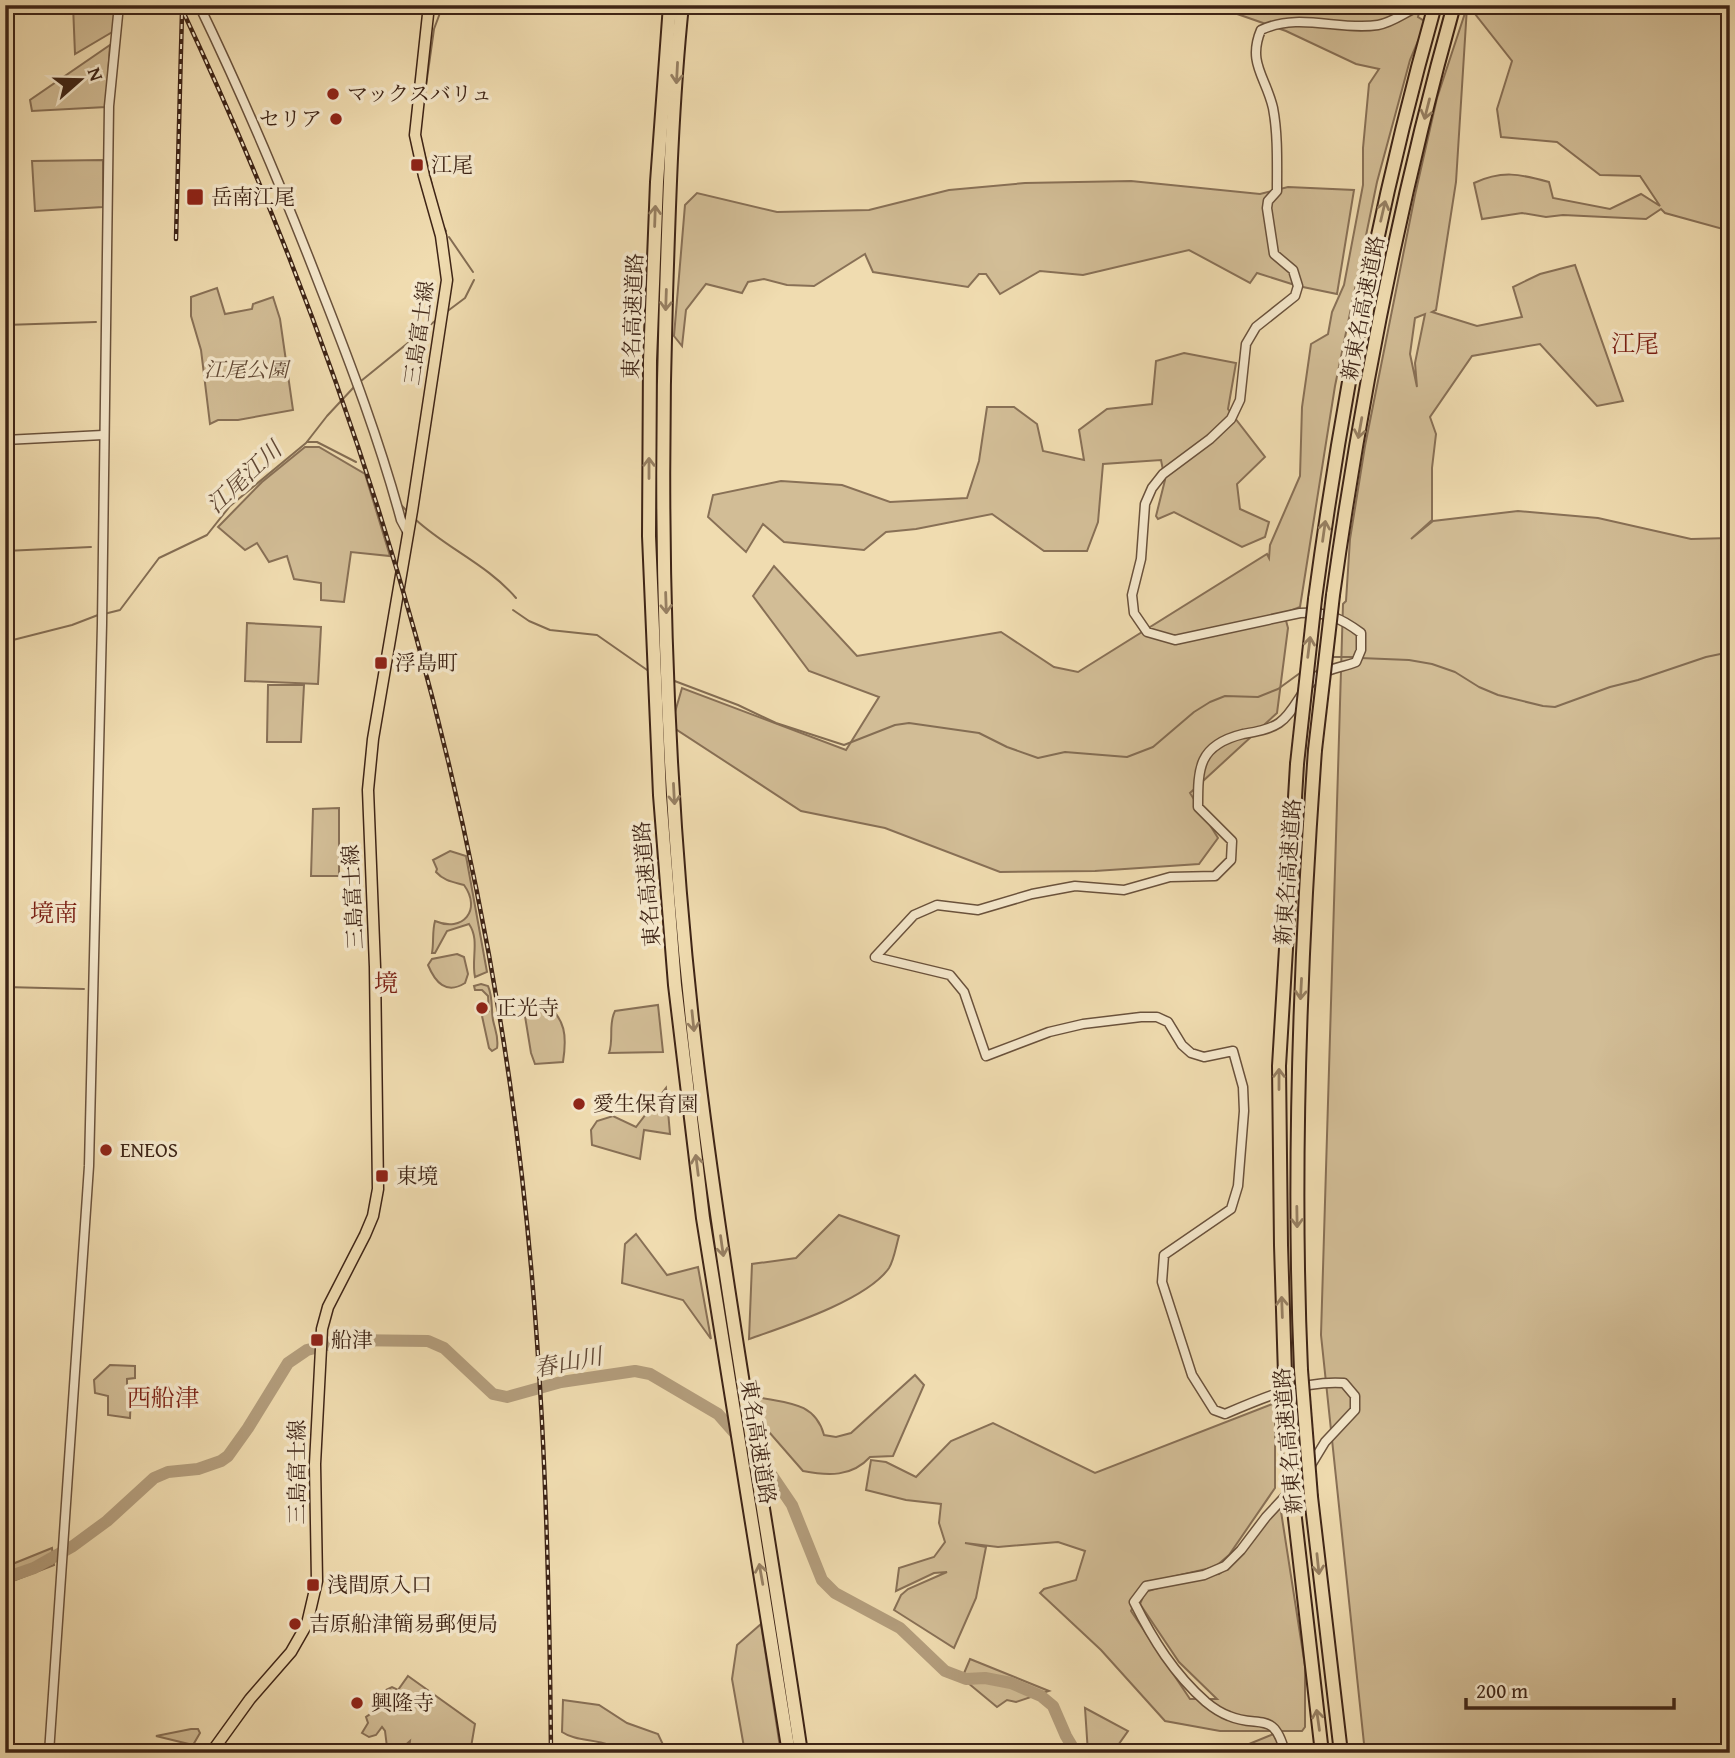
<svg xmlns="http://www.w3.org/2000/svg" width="1735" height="1758" font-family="'Gentium Book Plus','Noto Serif JP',serif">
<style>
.green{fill:#d2bd96;stroke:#887056;stroke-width:2;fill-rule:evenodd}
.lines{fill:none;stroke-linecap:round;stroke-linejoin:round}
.stream{stroke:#846d53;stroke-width:2}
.river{stroke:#b39d7c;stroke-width:12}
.tertiary-casing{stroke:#6a523c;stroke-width:11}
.primary-casing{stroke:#3e2416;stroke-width:13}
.motorway-casing{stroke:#3e2416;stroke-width:16}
.tertiary{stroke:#f5e8cc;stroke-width:8}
.primary{stroke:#f0dcb0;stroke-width:10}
.motorway{stroke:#f0dcb0;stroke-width:12}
.rail-casing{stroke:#3e2416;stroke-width:4.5}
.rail{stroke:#f5e8cc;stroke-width:2;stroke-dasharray:5;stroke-linecap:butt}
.motorway-bridge-casing{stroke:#3e2416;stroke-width:16;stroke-linecap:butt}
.motorway-bridge{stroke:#f0dcb0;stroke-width:12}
.oneway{stroke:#978063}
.poi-dot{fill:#8f2418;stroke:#f5e8cc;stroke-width:2.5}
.labels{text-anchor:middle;stroke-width:7;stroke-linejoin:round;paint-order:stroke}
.poi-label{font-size:21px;fill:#3e2416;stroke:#f5e8cc;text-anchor:start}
.street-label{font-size:21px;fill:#3e2416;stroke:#f5e8cc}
.park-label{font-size:21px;font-style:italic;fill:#634a36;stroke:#f5e8cc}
.water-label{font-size:23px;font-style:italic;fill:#614835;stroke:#f5e8cc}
.quarter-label{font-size:24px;fill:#7a1f14;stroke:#f5e8cc}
</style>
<rect width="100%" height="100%" fill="#f0dcb0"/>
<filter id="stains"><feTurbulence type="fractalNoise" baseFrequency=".00286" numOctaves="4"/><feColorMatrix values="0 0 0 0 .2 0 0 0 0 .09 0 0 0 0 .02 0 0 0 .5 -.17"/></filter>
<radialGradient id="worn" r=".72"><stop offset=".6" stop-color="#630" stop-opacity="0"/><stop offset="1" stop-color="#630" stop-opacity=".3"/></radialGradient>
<g class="green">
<path d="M 73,5 L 115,5 L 114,31 L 75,54 Z"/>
<path d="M 1224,5 L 1421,5 L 1418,17 L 1426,22 L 1410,60 L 1377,182 L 1335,386 L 1300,607 L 1284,613 L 1288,628 L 1277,713 L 1190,793 L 1218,838 L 1199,864 L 1095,871 L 1000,872 L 885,828 L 801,811 L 671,726 L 682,688 L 846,750 L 879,697 L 809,671 L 753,596 L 774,566 L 857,656 L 1001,632 L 1054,667 L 1078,672 L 1267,554 L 1269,558 L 1270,545 L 1300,476 L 1302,407 L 1311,344 L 1328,334 L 1332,312 L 1344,285 L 1363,185 L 1363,148 L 1369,84 L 1379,69 L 1356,64 L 1286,31 L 1223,9 Z"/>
<path d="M 1468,5 L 1730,5 L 1730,231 L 1665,213 L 1661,209 L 1646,219 L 1563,215 L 1546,217 L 1522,213 L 1482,219 L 1474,183 C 1502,170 1520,174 1549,182 L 1553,198 L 1610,209 L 1641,194 L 1660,206 L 1640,176 L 1600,175 L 1557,142 L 1501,137 L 1497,109 L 1512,61 Z"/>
<path d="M 1467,7 L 1456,182 L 1436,310 L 1432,312 L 1477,326 L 1522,317 L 1513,287 L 1540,274 L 1575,265 L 1623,401 L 1597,406 L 1540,344 L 1472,356 L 1430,417 L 1436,434 L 1432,468 L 1432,520 L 1411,539 L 1433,521 L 1518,511 L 1598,518 L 1691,539 L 1730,538 L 1730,1753 L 1365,1753 L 1321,1335 L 1343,604 L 1346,601 L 1350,539 L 1365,446 L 1415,195 L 1437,98 ZM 1425,314 L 1415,363 L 1417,387 L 1410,354 L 1415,318 Z"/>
<path d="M 110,45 L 106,107 L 32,111 L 30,100 Z"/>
<path d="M 103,160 L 103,207 L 35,211 L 32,161 Z"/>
<path d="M 1131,181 L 1260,194 L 1288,187 L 1354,190 L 1337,294 L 1298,286 L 1257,273 L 1250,283 L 1189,250 L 1083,275 L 1040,271 L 1000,294 L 986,274 L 979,274 L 968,287 L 873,272 L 865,254 L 814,286 L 787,285 L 764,279 L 748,282 L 742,293 L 706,284 L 686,310 L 682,346 L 674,336 L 685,205 L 697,193 L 777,212 L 869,210 L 949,190 L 1025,183 Z"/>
<path d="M 217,288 L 225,314 L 252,309 L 253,304 L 273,297 L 280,319 L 293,410 L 238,420 L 218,420 L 210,424 L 201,350 L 191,316 L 191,297 Z"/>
<path d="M 1184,353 L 1236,363 L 1228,409 L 1265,457 L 1237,484 L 1240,509 L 1269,522 L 1265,537 L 1242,547 L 1174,512 L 1158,519 L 1156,516 L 1165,480 L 1161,460 L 1103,464 L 1098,522 L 1087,551 L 1044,551 L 992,514 L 916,529 L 886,532 L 864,550 L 784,542 L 763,524 L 746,552 L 708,517 L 713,495 L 781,481 L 842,485 L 890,502 L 967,498 L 979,461 L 987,407 L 1014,407 L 1037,424 L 1043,451 L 1084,460 L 1079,430 L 1107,409 L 1152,404 L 1156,361 Z"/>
<path d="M 305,447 L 319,447 L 365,474 L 390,556 L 351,552 L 344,602 L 321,600 L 321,583 L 294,579 L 287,556 L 269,562 L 257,543 L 245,550 L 218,527 L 262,482 Z"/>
<path d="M 247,623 L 321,627 L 318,684 L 245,681 Z"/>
<path d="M 268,685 L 304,685 L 301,742 L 267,742 Z"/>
<path d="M 339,808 L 339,876 L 311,876 L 313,809 Z"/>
<path d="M 450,851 L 466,856 L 487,972 L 475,977 C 471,959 480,940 469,924 L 447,931 L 435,953 L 432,953 C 434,942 432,932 435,921 C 463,933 482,910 464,885 C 453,882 444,881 436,872 L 437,869 L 433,860 Z"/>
<path d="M 457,954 L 464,957 L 468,974 L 465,983 C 446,995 435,982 428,965 L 432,959 Z"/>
<path d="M 481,984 L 488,986 C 493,997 491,1009 493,1020 C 495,1030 499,1037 497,1048 L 492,1051 L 489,1048 L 482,1016 L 489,1011 L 488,996 L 482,990 L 475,990 L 474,986 Z"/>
<path d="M 544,1002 C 566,1019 567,1036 563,1062 L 535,1064 L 531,1053 L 524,1010 Z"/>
<path d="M 658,1005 L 663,1052 L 609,1053 C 614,1038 608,1024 615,1011 Z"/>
<path d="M 666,1088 L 670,1134 L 644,1130 L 640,1159 L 592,1145 L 591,1130 L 597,1121 L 613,1116 L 636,1127 Z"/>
<path d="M 839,1215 L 899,1236 C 896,1246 894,1260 889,1268 C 867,1300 786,1326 749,1339 L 752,1264 L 796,1258 Z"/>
<path d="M 636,1234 L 667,1275 L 698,1267 L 711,1339 L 683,1300 L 622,1283 L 625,1244 Z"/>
<path d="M 110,1365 L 135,1366 L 135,1378 L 127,1379 L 127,1390 L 131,1392 L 130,1418 L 108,1415 L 108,1396 L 95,1393 L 94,1380 Z"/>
<path d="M 915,1375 L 924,1385 L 893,1456 L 870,1457 C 852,1477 828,1476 803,1471 L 762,1424 L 757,1397 C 787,1403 815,1402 824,1435 L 836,1437 L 851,1433 Z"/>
<path d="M 1275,1403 L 1275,1488 L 1229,1555 L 1215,1567 L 1145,1583 L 1131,1611 L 1190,1699 L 1217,1699 L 1179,1662 L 1140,1604 L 1145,1592 L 1196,1576 L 1219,1574 L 1235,1562 L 1280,1505 L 1305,1666 L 1305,1727 L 1302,1731 L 1220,1731 L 1165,1721 L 1101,1650 L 1040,1593 L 1044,1589 L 1076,1580 L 1085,1551 L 1058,1542 L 998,1547 L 965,1543 L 986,1547 L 976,1598 L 954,1648 L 894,1610 L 901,1595 L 908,1589 L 947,1572 L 934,1573 L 896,1591 L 899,1568 L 934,1557 L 945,1542 L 939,1523 L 941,1504 L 906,1500 L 866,1490 L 871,1460 L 886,1462 L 916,1477 L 951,1441 L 993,1423 L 1095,1473 Z"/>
<path d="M 52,1548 L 54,1565 L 5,1584 L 5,1567 Z"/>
<path d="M 761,1624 L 781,1753 L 745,1753 L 732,1679 L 737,1645 Z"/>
<path d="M 970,1659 L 1049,1691 L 1016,1702 L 1007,1700 L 997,1707 L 962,1678 Z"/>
<path d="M 408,1676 L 475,1724 L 470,1753 L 417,1753 L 409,1750 L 410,1741 L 401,1749 L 387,1747 L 385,1731 L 382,1727 L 376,1735 L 369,1737 L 362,1733 L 368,1723 L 366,1717 L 376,1710 L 377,1701 L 383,1702 L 386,1690 L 392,1687 L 398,1690 Z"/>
<path d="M 563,1700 L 599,1705 L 627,1723 L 658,1734 L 667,1753 L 612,1753 L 609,1745 C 594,1739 575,1741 562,1732 Z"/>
<path d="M 1085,1708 L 1128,1731 L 1114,1751 L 1116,1753 L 1088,1753 Z"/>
<path d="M 191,1729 L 198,1729 L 200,1733 L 193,1745 L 156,1736 Z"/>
<path d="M 1276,1733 L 1284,1753 L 1227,1753 Z"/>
</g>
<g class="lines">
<g class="stream">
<path d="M 424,100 L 434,29 L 443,5"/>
<path d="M 424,152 L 432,185"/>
<path d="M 442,224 L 446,231"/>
<path d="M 449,237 L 473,272"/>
<path d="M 445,313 L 465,298 L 474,280"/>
<path d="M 5,325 L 96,322"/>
<path d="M 361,381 L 435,321"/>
<path d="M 307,442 L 317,442 L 356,462"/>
<path d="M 400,504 L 408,512"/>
<path d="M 415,519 C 446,548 488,565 516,598"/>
<path d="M 5,551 L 91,547"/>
<path d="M 513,610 L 529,621 L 550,630 L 597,635 L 650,672"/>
<path d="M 104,614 L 120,610 L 159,558 L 207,535 L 230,506 L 306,443 L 327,416 L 354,387"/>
<path d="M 5,642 L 72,625 L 98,615"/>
<path d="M 1333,657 L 1355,657"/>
<path d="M 1360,658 L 1409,660 L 1432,664 L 1455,672 L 1479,687 L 1498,695 L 1543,706 L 1555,707 L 1610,687 L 1638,680 L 1706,657 L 1730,652"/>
<path d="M 672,680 L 738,705 L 776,723 L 844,745 L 895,725 L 909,723 L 979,733 L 1007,747 L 1038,758 L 1065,752 L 1127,757 L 1153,747 L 1194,712 L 1210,702 L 1225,696 L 1258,697 L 1278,689 L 1300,673"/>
<path d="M 5,987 L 84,989"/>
</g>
<path class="river" d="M 5,1578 L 34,1568 L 73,1546 L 107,1521 L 154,1478 L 168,1472 L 198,1469 L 221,1461 L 228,1456 L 248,1428 L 288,1363 L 307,1350 L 346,1340 L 428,1341 L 444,1348 L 493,1394 L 507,1397 L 561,1382 L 635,1371 L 650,1374 L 718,1414 L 771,1474 L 792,1505 L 822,1580 L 835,1593 L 900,1628 L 945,1671 L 966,1679 L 985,1678 L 1011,1683 L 1041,1696 L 1053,1706 L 1066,1736 L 1076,1753"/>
<g class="tertiary-casing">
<g id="tertiary">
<path d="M 199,5 C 244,98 284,193 321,289 C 351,365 380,442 401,520 L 408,533"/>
<path d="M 5,440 L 103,435"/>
<path d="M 49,1753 L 89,1166 L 102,624 L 109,106 L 119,5"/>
<path d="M 1285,1753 C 1274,1709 1259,1729 1229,1716 C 1221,1713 1212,1707 1206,1702 C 1174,1674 1153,1640 1134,1602 L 1146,1586 L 1204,1575 L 1225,1566 L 1241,1550 L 1266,1517 L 1305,1475 L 1325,1442 L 1355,1410 L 1355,1396 L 1344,1383 C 1303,1380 1262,1398 1225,1414 L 1214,1410 L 1192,1375 L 1162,1282 L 1164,1255 L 1231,1209 L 1238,1186 L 1244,1111 L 1243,1087 L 1233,1051 L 1204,1057 L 1191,1053 L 1182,1045 L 1168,1022 L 1157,1017 L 1141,1017 L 1083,1024 L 1049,1032 L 986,1056 L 964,992 L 950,975 L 875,957 L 914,915 L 937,905 L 978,910 L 1032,894 L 1075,886 L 1124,890 L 1170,877 L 1215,876 L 1231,860 L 1232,841 L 1198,807 C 1198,768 1198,745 1243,734 C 1255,732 1268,730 1279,723 C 1294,713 1301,690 1316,677 C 1325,669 1344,667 1356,662 L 1361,650 L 1361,633 C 1341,618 1325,611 1300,613 L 1175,640 L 1147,632 L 1134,613 L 1132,595 L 1141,559 L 1145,504 L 1152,488 L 1163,474 L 1210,439 L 1231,419 L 1240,400 L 1246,344 L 1256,327 L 1295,296 L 1298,286 L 1293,270 L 1274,254 L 1267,208 L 1268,201 L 1277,191 C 1277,164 1278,134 1273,108 C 1266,77 1247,63 1261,30 C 1299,12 1339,31 1378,25 C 1395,22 1407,10 1423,5"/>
</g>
</g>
<g class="primary-casing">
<path id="primary" d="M 211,1753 L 250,1699 L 291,1652 L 307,1624 L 317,1581 L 315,1464 L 322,1329 L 328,1307 L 365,1235 L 373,1216 L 378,1189 L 375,967 L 368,790 L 373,739 L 412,511 L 447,280 L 441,236 L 424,176 L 415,135 L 429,5"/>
</g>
<g class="motorway-casing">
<g id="motorway">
<path d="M 670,5 L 657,182 L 650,361 L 649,536 L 660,795 L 675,985 L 703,1218 L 789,1753"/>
<path d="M 682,5 C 672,102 669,199 666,296 C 658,554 667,815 698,1072 C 726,1300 768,1526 801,1753"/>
<path d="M 1333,595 C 1361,396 1400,198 1454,5"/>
<path d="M 1315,599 C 1342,398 1380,200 1435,5"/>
<path d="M 1301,1370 C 1292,1163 1300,957 1315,750"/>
<path d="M 1285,1375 L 1281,1245 L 1279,1066 L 1297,764"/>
<path d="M 1311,1497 L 1341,1753"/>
<path d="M 1294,1510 L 1322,1753"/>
</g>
</g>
<use href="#tertiary" class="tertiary"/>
<use href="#primary" class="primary"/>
<use href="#motorway" class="motorway"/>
<g class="rail-casing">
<g id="rail">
<path d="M 180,5 C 342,348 456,709 510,1084 C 542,1305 549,1530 551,1753"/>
<path d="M 176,239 L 182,12"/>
</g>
</g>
<use href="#rail" class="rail"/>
<g class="motorway-bridge-casing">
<g id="motorway-bridge">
<path d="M 1315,750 L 1333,595"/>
<path d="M 1297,764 L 1315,599"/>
<path d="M 1301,1370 L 1311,1497"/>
<path d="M 1285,1375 L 1294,1510"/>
</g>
</g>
<use href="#motorway-bridge" class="motorway-bridge"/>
</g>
<defs><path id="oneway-shaft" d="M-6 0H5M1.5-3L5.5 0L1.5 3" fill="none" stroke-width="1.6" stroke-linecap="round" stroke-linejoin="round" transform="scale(1.75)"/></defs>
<g class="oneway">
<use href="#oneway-shaft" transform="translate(677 73) rotate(93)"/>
<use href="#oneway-shaft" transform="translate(1427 109) rotate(104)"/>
<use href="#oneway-shaft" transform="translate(1383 211) rotate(-77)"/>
<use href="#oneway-shaft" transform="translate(655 216) rotate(-88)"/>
<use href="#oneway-shaft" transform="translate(666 300) rotate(92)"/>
<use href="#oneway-shaft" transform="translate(1360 428) rotate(100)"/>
<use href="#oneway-shaft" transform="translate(649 468) rotate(-90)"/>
<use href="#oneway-shaft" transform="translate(1324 531) rotate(-82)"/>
<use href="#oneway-shaft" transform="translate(666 603) rotate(88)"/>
<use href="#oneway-shaft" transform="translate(1309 647) rotate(-83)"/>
<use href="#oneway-shaft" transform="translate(674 794) rotate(87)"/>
<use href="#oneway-shaft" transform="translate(1301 989) rotate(93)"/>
<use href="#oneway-shaft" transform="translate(693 1021) rotate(84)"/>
<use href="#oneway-shaft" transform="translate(1279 1079) rotate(-90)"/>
<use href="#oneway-shaft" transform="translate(697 1165) rotate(-97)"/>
<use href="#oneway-shaft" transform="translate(1297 1217) rotate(89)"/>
<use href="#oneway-shaft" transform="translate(722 1246) rotate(82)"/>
<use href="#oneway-shaft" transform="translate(1282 1307) rotate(-92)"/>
<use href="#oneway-shaft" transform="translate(1318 1564) rotate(84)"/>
<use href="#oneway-shaft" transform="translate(761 1574) rotate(-100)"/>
<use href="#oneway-shaft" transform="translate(1318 1720) rotate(-98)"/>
</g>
<g class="poi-dot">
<circle cx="333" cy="94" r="7"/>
<circle cx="336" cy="119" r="7"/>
<rect x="410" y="158" width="14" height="14" rx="3.5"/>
<rect x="186" y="188" width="18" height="18" rx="3.5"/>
<rect x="374" y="656" width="14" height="14" rx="3.5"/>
<circle cx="482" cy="1008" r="7"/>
<circle cx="579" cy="1104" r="7"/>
<circle cx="106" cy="1150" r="7"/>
<rect x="375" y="1169" width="14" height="14" rx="3.5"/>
<rect x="310" y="1333" width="14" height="14" rx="3.5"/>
<rect x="306" y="1578" width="14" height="14" rx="3.5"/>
<circle cx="295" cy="1624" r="7"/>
<circle cx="357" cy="1703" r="7"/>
</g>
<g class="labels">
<g class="poi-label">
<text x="347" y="101">マックスバリュ</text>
<text x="322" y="126" text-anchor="end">セリア</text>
<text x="431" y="172">江尾</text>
<text x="211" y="204">岳南江尾</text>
<text x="395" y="670">浮島町</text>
<text x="496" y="1015">正光寺</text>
<text x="593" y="1111">愛生保育園</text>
<text x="120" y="1157">ENEOS</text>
<text x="396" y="1183">東境</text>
<text x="331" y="1347">船津</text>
<text x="327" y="1592">浅間原入口</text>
<text x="309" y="1631">吉原船津簡易郵便局</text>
<text x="371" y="1710">興隆寺</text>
</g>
<g class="street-label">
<text transform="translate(1363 308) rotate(-79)" y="7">新東名高速道路</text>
<text transform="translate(633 316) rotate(-88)" y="7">東名高速道路</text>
<text transform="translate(419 333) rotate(-82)" y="7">三島富士線</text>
<text transform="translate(1288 872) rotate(-86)" y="7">新東名高速道路</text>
<text transform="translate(647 884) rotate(-95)" y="7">東名高速道路</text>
<text transform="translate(353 897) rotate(-93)" y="7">三島富士線</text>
<text transform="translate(1288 1441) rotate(-95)" y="7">新東名高速道路</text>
<text transform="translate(758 1442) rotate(81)" y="7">東名高速道路</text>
<text transform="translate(297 1472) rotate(-90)" y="7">三島富士線</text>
</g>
<g class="park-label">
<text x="246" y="377">江尾公園</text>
</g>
<g class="water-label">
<text transform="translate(244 477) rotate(-43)" y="8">江尾江川</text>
<text transform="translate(568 1362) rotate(-11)" y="8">春山川</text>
</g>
<g class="quarter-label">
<text x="1635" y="352">江尾</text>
<text x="54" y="921">境南</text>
<text x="386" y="991">境</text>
<text x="163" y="1406">西船津</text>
</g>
</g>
<rect width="1735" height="1758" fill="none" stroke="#f0dcb0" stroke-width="28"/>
<rect x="7" y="7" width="1721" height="1744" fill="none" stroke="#3e2416" stroke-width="3.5"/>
<rect x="14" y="14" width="1707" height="1730" fill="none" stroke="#3e2416" stroke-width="2"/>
<g transform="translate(80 80) rotate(70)" stroke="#f5e8cc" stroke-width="5" paint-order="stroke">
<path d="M0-5L12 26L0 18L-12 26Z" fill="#3e2416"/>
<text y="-10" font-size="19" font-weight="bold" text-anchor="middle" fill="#3e2416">N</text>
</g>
<path d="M1466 1698v10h208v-10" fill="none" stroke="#3e2416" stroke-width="3.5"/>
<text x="1476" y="1698" font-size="21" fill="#3e2416" stroke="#f5e8cc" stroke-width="5" paint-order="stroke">200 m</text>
<rect width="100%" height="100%" filter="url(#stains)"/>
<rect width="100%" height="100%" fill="url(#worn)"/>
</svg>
